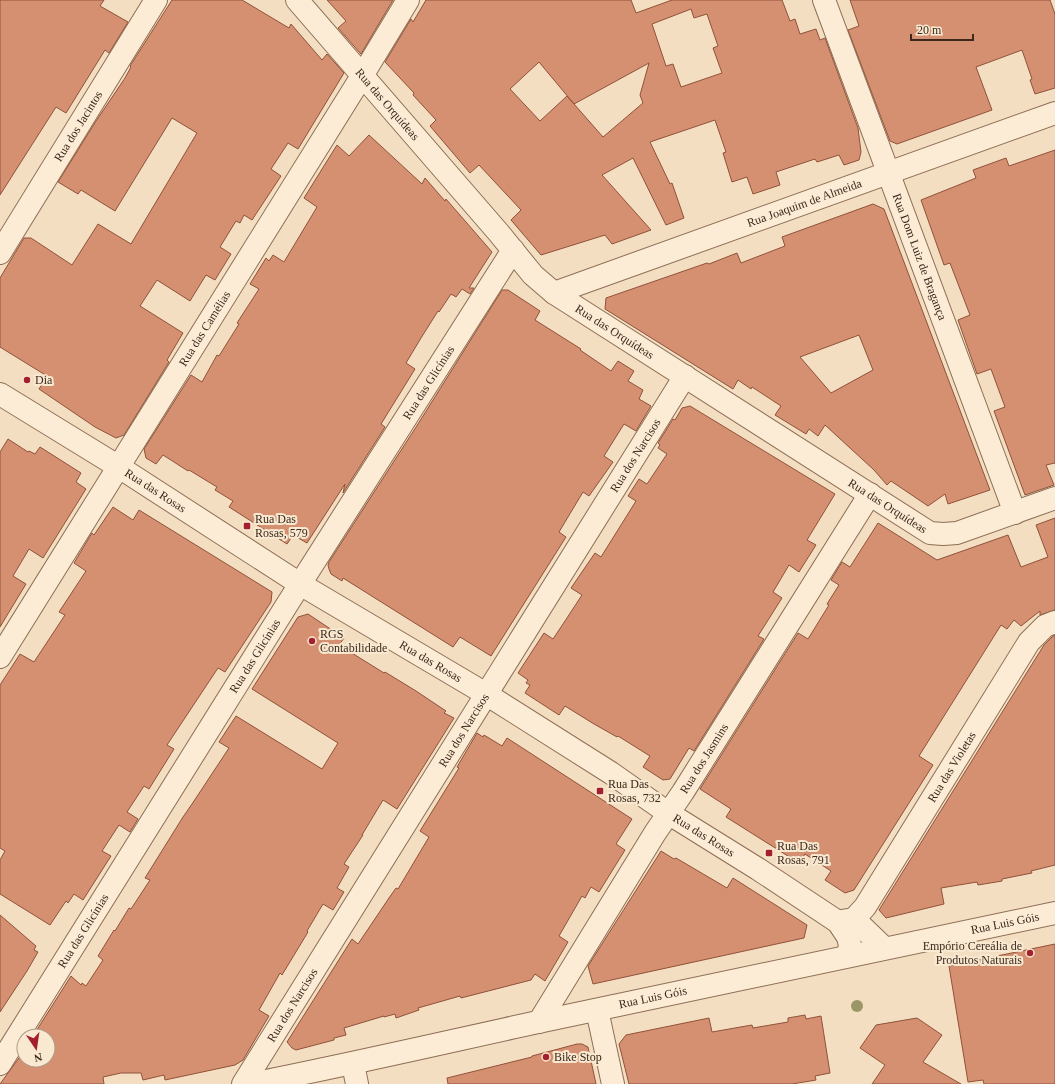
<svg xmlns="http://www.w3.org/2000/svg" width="1055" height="1084" font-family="Georgia,serif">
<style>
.building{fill:#d59072;stroke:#905239;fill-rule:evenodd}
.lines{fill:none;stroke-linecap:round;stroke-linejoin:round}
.minor-casing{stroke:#8e6e56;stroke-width:24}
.minor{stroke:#fcecd5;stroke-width:22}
.tree{fill:#9b9668}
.poi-dot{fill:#a4202f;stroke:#f9e9d1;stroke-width:1.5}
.labels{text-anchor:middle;stroke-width:4;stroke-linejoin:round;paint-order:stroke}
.street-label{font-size:12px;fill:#3c281c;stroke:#f9e9d1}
.poi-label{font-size:12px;fill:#3c281c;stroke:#f9e9d1;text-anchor:start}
</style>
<rect width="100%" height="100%" fill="#f3dec1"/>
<g class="building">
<path d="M 0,0 L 104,0 L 100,6 L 128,22 L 109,53 L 105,50 L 66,113 L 56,107 L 0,195 Z"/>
<path d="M 172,0 L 242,0 L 289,28 L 291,24 L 322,60 L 327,54 L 344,73 L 298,149 L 288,143 L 271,169 L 281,176 L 252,220 L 244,215 L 240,223 L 236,221 L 220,247 L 231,254 L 215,280 L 206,275 L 190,301 L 157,280 L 140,306 L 183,333 L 167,360 L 169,362 L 124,435 L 116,438 L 95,427 L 39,389 L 47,376 L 0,347 L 0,278 L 24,238 L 31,238 L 72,265 L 98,224 L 131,244 L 197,133 L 172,118 L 115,211 L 81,190 L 78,194 L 58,182 L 96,121 L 125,78 L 131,67 L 130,66 Z"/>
<path d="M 327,0 L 393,0 L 361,54 L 338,28 L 346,21 Z"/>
<path d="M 426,0 L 631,0 L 636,13 L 672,0 L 782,0 L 790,21 L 795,19 L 800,34 L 816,29 L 820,40 L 825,38 L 858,128 L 861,152 L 859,160 L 844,165 L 839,155 L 817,162 L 815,159 L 776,172 L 780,185 L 753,194 L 747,177 L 732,182 L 723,153 L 726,152 L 715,120 L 650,142 L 670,184 L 672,183 L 684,218 L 666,225 L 633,158 L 602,175 L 651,230 L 612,244 L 605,235 L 541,255 L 511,220 L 521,210 L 479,165 L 470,173 L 430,126 L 436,120 L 413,95 L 414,93 L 385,62 L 411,19 L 413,22 ZM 691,9 L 694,18 L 707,14 L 718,46 L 713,48 L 722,73 L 681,87 L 673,64 L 666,66 L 652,24 ZM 539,62 L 574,104 L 649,63 L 640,95 L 643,103 L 603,137 L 567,96 L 540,121 L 510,89 Z"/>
<path d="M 850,0 L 1050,0 L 1055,14 L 1055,88 L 1035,94 L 1030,80 L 1032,79 L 1022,50 L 976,67 L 992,110 L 897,144 L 890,141 L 848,30 L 859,26 Z"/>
<path d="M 369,135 L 422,184 L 425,178 L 445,201 L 446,199 L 492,252 L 469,288 L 474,288 L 470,294 L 462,289 L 456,297 L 451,294 L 439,312 L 438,311 L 421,338 L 406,363 L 415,369 L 381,424 L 385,427 L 343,493 L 345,484 L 307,543 L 293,535 L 287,544 L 229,507 L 233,501 L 215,490 L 217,487 L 189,470 L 188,471 L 163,455 L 156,464 L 146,458 L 144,449 L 191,375 L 202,382 L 217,355 L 219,356 L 239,324 L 237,323 L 259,289 L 250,284 L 266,258 L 269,261 L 273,255 L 284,262 L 317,207 L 304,198 L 337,145 L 349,156 Z"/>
<path d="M 1055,150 L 1055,463 L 1046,465 L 1054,485 L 1025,495 L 994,411 L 1005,407 L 991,369 L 977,374 L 958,320 L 970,315 L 950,263 L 944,265 L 921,200 L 976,178 L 973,170 L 1006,158 L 1009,166 Z"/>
<path d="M 873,204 L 884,209 L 990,490 L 948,504 L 945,494 L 928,506 L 891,481 L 887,485 L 874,470 L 825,425 L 818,436 L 809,429 L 806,434 L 775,415 L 781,406 L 752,387 L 751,389 L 738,380 L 733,389 L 605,309 L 606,298 L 707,263 L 709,264 L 737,253 L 741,263 L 785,246 L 782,237 ZM 859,335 L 873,370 L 831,393 L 800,357 Z"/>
<path d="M 502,290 L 508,290 L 540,311 L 535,320 L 581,349 L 580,350 L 611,371 L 618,361 L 634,371 L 628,381 L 643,390 L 639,399 L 651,406 L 636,431 L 624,424 L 604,456 L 613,462 L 589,496 L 583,492 L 559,532 L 566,537 L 491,656 L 460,637 L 453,647 L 343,578 L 342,581 L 331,574 L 329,569 L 328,565 L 329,562 L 418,424 Z"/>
<path d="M 690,406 L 835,494 L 807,540 L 816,545 L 799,572 L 789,565 L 773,592 L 782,598 L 758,636 L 764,639 L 694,751 L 689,748 L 670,779 L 663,780 L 643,767 L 650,756 L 618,736 L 617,737 L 594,724 L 565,706 L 559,715 L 525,693 L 530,685 L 526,683 L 528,680 L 518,673 L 544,633 L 553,639 L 565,621 L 582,595 L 571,588 L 595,553 L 601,557 L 636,501 L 628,496 L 639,479 L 647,484 L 667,454 L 658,448 L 660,445 L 658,443 L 673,419 L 675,420 L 682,408 Z"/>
<path d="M 8,439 L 28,452 L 29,451 L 35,454 L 40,447 L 81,473 L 76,482 L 86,489 L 43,558 L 29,549 L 13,576 L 26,584 L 0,627 L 0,452 Z"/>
<path d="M 113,507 L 133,520 L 139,510 L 272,592 L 271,602 L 225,672 L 218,668 L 167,745 L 174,749 L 149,789 L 144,786 L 127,812 L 138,819 L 130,832 L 119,825 L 102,851 L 111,856 L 83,900 L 74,894 L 68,903 L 66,901 L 50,925 L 0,894 L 0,860 L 5,851 L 0,848 L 0,685 L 20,654 L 34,662 L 65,615 L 59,612 L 86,571 L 74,563 L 92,533 L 94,535 Z"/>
<path d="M 1055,518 L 1055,610 L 1040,615 L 1040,611 L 1021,626 L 1014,620 L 1007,629 L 1001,625 L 919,756 L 933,765 L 854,890 L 845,893 L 825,880 L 831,871 L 805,854 L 799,863 L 726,817 L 731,809 L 700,789 L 798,633 L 808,639 L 829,605 L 827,604 L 839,585 L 831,580 L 842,562 L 850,567 L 878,523 L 937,560 L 1008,535 L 1021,567 L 1048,557 L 1036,525 Z"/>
<path d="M 308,614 L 344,638 L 339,645 L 384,673 L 385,672 L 416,691 L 446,711 L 444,713 L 454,718 L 397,809 L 383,800 L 362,835 L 363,835 L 344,864 L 349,867 L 337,888 L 344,892 L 333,910 L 323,904 L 307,931 L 308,932 L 282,975 L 280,973 L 259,1010 L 269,1016 L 243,1060 L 235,1065 L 165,1080 L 164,1075 L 143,1080 L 141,1073 L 121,1073 L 103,1077 L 104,1084 L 0,1084 L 24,1051 L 24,1060 L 48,1060 L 48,1036 L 33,1036 L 71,976 L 81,985 L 82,983 L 86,986 L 103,960 L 98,956 L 114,930 L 115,931 L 129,908 L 131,909 L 150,880 L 145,878 L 183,817 L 192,804 L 229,748 L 219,742 L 236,716 L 322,769 L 338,743 L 252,689 L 298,617 Z"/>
<path d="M 1055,635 L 1055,865 L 1031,871 L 1032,873 L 1002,879 L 1002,881 L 978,885 L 977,882 L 941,888 L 944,904 L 886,918 L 879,910 L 1044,645 L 1052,637 Z"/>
<path d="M 477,733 L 483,737 L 484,735 L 502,746 L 507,738 L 632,819 L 616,844 L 625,850 L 599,892 L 591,887 L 585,898 L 582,896 L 559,936 L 568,942 L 545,981 L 535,974 L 531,980 L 461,998 L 460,996 L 418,1008 L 419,1010 L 396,1018 L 395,1014 L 384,1017 L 384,1016 L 344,1028 L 346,1035 L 334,1038 L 334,1040 L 296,1050 L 292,1048 L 287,1042 L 352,939 L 358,944 L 389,898 L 396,888 L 398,889 L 429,837 L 420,831 L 459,768 L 457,767 Z"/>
<path d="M 661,851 L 674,859 L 676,858 L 727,888 L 733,878 L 807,925 L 804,938 L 593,984 L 588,966 Z"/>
<path d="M 0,915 L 36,946 L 34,950 L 38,952 L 27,971 L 0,1012 Z"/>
<path d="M 1055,944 L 1055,1084 L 984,1084 L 983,1080 L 968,1082 L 949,966 Z"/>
<path d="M 805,1015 L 806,1019 L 821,1016 L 830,1073 L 815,1076 L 816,1080 L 792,1084 L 629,1084 L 619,1044 L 626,1035 L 709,1018 L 712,1032 L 752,1025 L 753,1028 L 788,1022 L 788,1018 Z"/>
<path d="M 917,1018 L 942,1035 L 923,1062 L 961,1084 L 872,1084 L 885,1065 L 860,1048 L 876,1025 Z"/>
<path d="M 577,1044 L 582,1044 L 588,1047 L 596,1084 L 448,1084 L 447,1078 L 532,1057 L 532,1056 Z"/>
</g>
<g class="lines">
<g class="minor-casing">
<g id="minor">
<path id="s1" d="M 297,0 L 498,232 L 533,275 L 554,293 L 930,533 L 943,534 L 957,533 L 1055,498"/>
<path id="s2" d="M 824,0 L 1015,513"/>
<path id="s3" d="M 0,253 L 156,0"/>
<path id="s4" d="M 554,293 L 1055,113"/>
<path id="s5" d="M 0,394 L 119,467 L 300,584 L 486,694 L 611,773 L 668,813 L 758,869 L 838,922 L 848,937 L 850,945 L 848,956"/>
<path id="s6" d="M 0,657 L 362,76 L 408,0"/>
<path id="s7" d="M 854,919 L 865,907 L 1029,642 L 1045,626 L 1055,622"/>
<path d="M 841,921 L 854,919 L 884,948"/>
<path d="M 597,1010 L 613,1084"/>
<path id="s8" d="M 539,1022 L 655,833 L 683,792 L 870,494"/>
<path id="s9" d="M 0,1064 L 288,603 L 513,250"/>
<path d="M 353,1064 L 357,1084"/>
<path id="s10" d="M 243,1084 L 685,376"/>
<path id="s11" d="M 251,1084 C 347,1065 442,1043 538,1022 C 710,985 882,948 1055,913"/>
</g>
</g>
<use href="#minor" class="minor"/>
</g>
<circle class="tree" cx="857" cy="1006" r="6"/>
<g class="poi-dot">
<circle cx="27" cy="380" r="4"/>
<rect x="243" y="522" width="8" height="8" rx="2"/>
<circle cx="312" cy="641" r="4"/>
<rect x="596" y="787" width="8" height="8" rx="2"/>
<rect x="765" y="849" width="8" height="8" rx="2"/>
<circle cx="1030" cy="953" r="4"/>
<circle cx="546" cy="1057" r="4"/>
</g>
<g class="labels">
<g class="street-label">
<text dy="4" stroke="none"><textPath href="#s1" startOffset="138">Rua das Orquídeas</textPath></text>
<text dy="4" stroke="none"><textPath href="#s3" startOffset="149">Rua dos Jacintos</textPath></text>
<text dy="4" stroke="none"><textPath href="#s4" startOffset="266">Rua Joaquim de Almeida</textPath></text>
<text dy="4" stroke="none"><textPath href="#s2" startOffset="274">Rua Dom Luiz de Bragança</textPath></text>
<text dy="4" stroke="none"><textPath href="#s6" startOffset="387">Rua das Camélias</textPath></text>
<text dy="4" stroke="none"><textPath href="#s1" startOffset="462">Rua das Orquídeas</textPath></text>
<text dy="4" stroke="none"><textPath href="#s9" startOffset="805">Rua das Glicínias</textPath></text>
<text dy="4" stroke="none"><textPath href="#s10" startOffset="741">Rua dos Narcisos</textPath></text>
<text dy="4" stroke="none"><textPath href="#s5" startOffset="183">Rua das Rosas</textPath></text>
<text dy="4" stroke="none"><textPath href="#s1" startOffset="786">Rua das Orquídeas</textPath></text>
<text dy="4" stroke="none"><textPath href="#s9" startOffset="481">Rua das Glicínias</textPath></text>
<text dy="4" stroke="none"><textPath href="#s5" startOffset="507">Rua das Rosas</textPath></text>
<text dy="4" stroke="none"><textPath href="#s10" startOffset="417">Rua dos Narcisos</textPath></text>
<text dy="4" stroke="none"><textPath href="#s8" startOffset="311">Rua dos Jasmins</textPath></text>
<text dy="4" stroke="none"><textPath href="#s7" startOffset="181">Rua das Violetas</textPath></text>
<text dy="4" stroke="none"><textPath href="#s5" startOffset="831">Rua das Rosas</textPath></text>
<text dy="4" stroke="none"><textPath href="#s11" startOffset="771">Rua Luis Góis</textPath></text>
<text dy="4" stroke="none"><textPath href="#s9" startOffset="157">Rua das Glicínias</textPath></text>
<text dy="4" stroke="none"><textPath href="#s11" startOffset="411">Rua Luis Góis</textPath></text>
<text dy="4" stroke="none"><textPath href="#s10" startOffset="93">Rua dos Narcisos</textPath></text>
</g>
<g class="poi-label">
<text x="35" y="384">Dia</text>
<text x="255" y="523">Rua Das<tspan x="255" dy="14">Rosas, 579</tspan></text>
<text x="320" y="638">RGS<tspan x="320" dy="14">Contabilidade</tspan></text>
<text x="608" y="788">Rua Das<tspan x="608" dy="14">Rosas, 732</tspan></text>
<text x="777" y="850">Rua Das<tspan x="777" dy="14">Rosas, 791</tspan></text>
<text x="1022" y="950" text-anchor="end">Empório Cereália de<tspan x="1022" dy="14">Produtos Naturais</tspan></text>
<text x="554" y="1061">Bike Stop</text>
</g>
</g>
<g transform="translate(36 1048) rotate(167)"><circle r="19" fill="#f9e9d1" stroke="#ad9c89"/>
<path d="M0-3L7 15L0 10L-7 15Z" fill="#a4202f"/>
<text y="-6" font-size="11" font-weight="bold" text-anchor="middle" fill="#3c281c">N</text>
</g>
<path d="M911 34v6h62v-6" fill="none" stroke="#3c281c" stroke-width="2"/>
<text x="917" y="34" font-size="12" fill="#3c281c" stroke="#f9e9d1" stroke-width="3" paint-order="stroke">20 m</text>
</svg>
